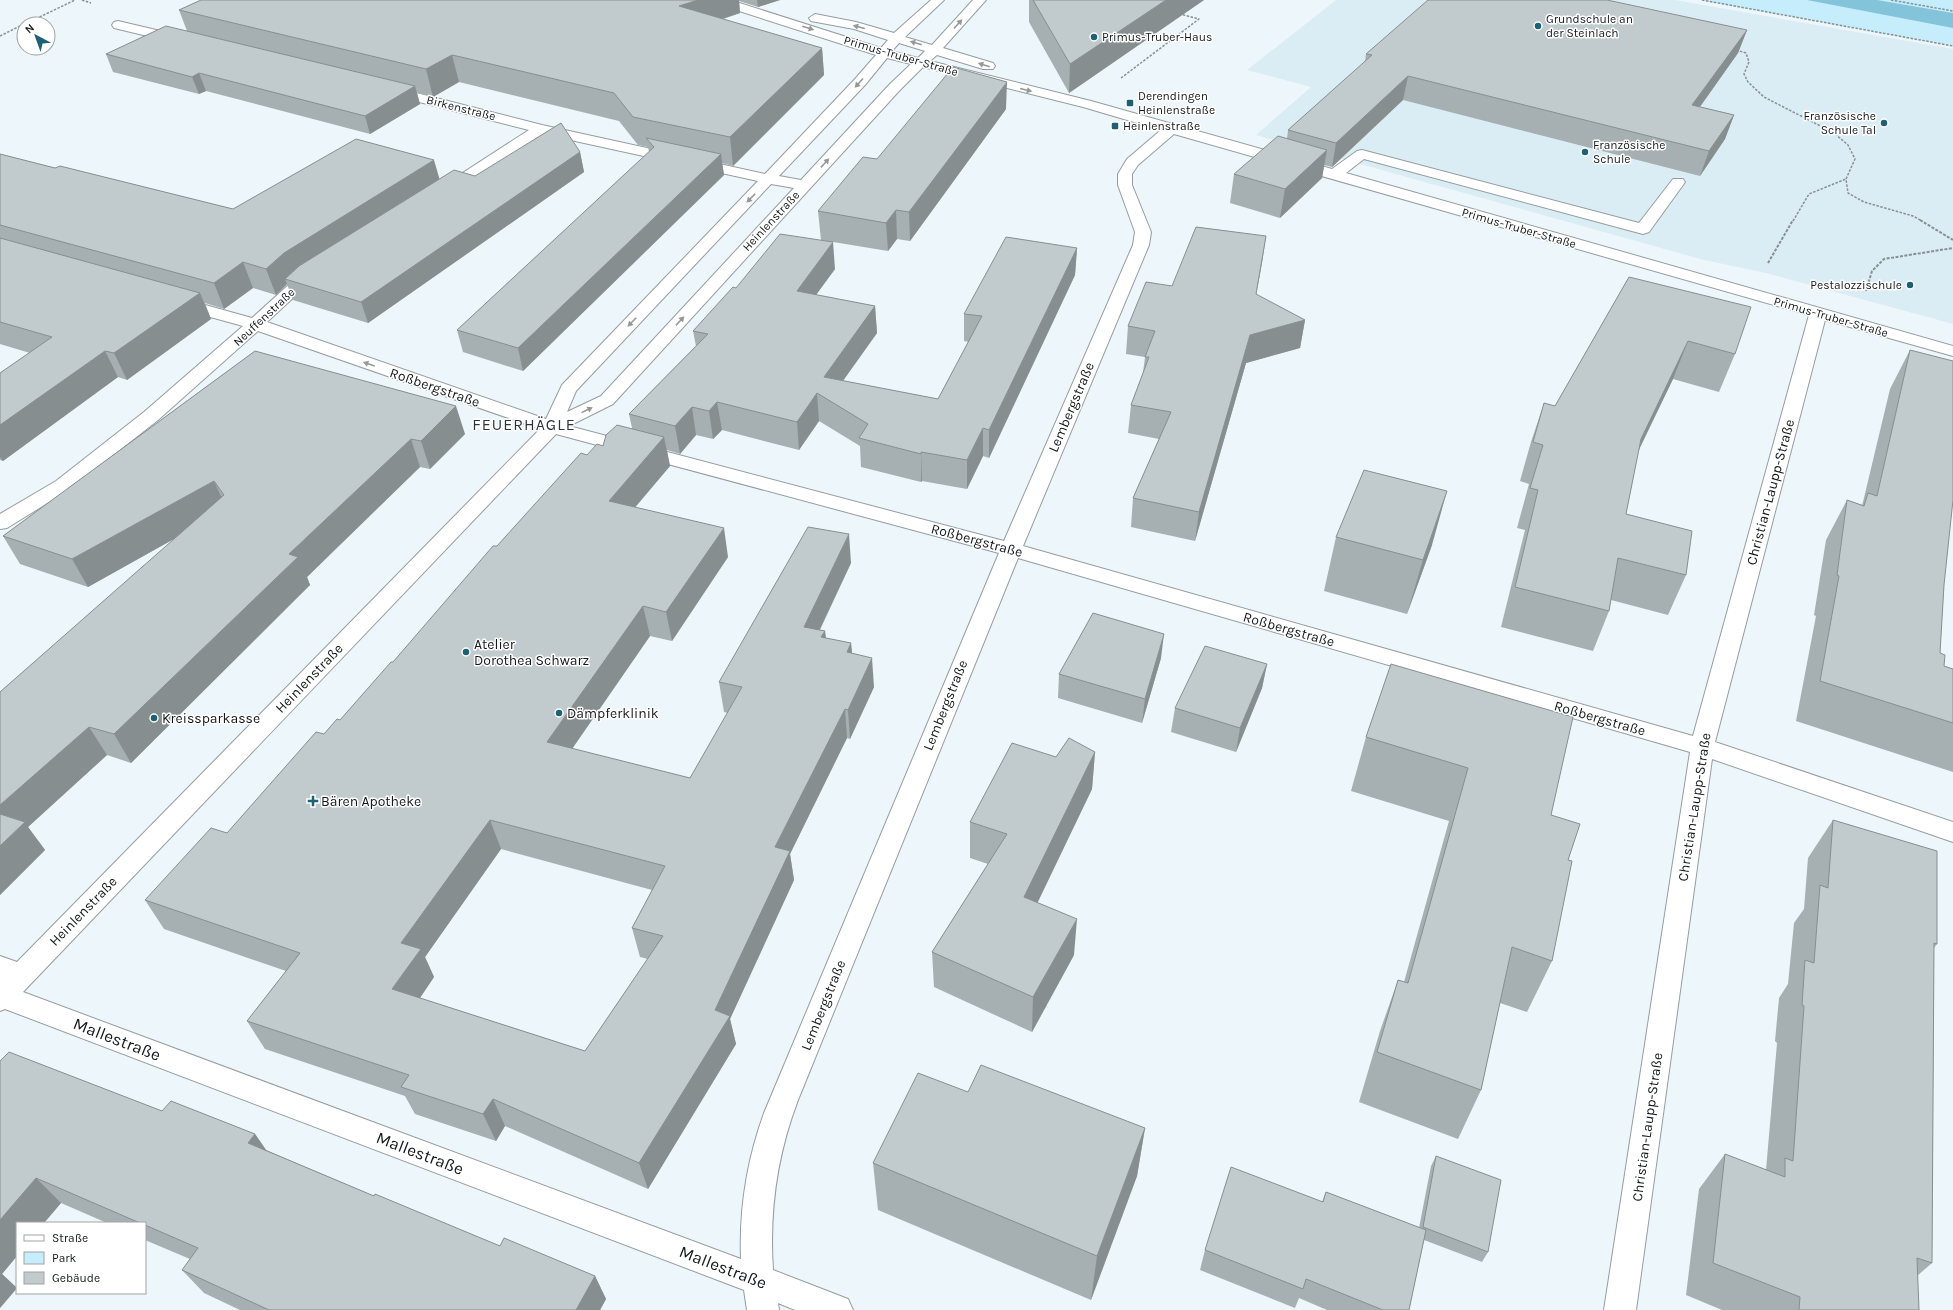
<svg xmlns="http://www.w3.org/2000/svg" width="1953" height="1310" font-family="Karla,sans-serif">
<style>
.built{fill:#dbedf4}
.green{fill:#c5edfc}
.water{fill:#83c4db}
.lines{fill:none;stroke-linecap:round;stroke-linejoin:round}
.minor-casing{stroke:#959da1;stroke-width:2}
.path-far1{stroke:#888f91;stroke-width:1.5;stroke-dasharray:2.5 1.5;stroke-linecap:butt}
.path{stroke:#888f91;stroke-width:2;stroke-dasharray:3 1.5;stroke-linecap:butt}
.minor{fill:#fff;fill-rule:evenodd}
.wall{fill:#a6afb1;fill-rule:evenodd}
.shaded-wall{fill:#878e90}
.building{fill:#c1cbce;stroke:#878e90;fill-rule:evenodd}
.oneway{fill:#969898}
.poi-dot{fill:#1e6074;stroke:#fff;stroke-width:1.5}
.labels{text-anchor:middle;stroke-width:3;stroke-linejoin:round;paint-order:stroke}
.far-poi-label{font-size:12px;fill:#15191a;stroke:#fff;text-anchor:start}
.far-street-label{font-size:12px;fill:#15191a;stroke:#fff}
.street-label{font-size:14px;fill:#15191a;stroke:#fff}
.poi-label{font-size:14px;fill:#15191a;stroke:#fff;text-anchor:start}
.quarter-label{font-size:16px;letter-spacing:1px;fill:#2e3538;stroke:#fff}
.near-street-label{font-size:17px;fill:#15191a;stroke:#fff}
</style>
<rect width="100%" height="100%" fill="#edf6fa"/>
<path class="built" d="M 1336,0 L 1675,0 L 1953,49 L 1953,324 L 1766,273 L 1704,260 L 1256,135 L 1311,87 L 1247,70 Z"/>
<path class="green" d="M 1702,0 L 1953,0 L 1953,46 L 1710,2 Z"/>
<path class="water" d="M 1807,0 L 1877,0 L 1953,13 L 1953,28 Z"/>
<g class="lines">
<g class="minor-casing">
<g id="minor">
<path d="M 712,0 L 730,0 L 881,48 L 888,40 L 854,29 L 811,21 L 809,18 L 815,14 L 856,22 L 894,33 L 931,0 L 944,0 L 905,37 L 932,45 L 973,0 L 986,0 L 943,48 L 993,63 L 995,66 L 993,69 L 983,69 L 937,55 L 930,61 L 1091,101 L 1332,169 L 1357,151 L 1362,150 L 1639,223 L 1673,179 L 1683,179 L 1685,182 L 1683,185 L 1649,232 L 1643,234 L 1364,159 L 1346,173 L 1953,346 L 1953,356 L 1825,320 L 1715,742 L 1953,822 L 1953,842 L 1712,759 L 1636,1310 L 1604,1310 L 1690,752 L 1018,558 L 798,1100 C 777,1155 769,1211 773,1270 L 848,1299 L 853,1310 L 795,1310 L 778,1303 L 779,1310 L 747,1310 L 744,1290 L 5,1009 L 0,1011 L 0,956 L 17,962 L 540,429 L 258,331 L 158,420 L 70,489 L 7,528 L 0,529 L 0,514 L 56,481 L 144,412 L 243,326 L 174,307 L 172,303 L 174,299 L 180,298 L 252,318 L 294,280 L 315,269 L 321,271 L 323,274 L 321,277 L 306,286 L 267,322 L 546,419 L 562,385 L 758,181 L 543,134 L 451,193 L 441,193 L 438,190 L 441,187 L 529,130 L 384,93 L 382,90 L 384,87 L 389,86 L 542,125 L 765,174 L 855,79 L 876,55 L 714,3 ZM 899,43 L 925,51 L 918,58 L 892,51 ZM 887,58 L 911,64 L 889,85 L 801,180 L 779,176 L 865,85 ZM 923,67 L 1083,107 L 1161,130 L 1127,159 L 1118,174 L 1118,185 L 1135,232 L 1133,245 L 1004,541 L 569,426 L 613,404 L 899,91 ZM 1174,134 L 1809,315 L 1693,736 L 1023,546 L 1149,245 L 1151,232 L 1132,185 L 1132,174 L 1138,165 ZM 771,184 L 794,188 L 601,396 L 567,412 L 576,391 ZM 556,434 L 999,553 L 764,1113 C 747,1160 739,1209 741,1259 L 23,992 Z"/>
<path d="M 118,21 L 186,37 L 187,40 L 181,44 L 114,28 L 112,25 L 114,22 Z"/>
</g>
</g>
<g class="path-far1">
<path d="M 82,0 L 91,3"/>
<path d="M 1702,0 L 1953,46"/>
<path d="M 1891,0 L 1953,11"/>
<path d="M 25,24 L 75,0"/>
<path d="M 0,36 L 24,24"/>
<path d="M 1736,50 L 1746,53 L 1749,62 L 1744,74 L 1748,82 L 1764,97 L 1834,133 L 1848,145 L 1855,159 L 1846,179 L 1848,193 L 1864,202 L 1913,216 L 1922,221"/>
<path d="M 1121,78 L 1199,19 L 1180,14"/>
<path d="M 1793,221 L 1809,194 L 1846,179"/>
</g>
<g class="path">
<path d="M 1920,220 L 1953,240"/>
<path d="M 1768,263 L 1793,220"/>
<path d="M 1866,291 L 1872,271 L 1884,259 L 1953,248"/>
</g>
<use href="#minor" class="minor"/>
</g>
<g class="wall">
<path d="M 201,0 L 780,0 L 758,7 L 739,1 L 740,13 L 723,19 L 822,48 L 824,75 L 733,166 L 722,163 L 724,175 L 523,371 L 463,352 L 457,330 L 649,152 L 648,147 L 638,145 L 619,121 L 459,82 L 433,97 L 417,93 L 420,104 L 370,134 L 206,91 L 199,94 L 113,72 L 106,54 L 187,31 L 179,10 Z"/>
<path d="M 1029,0 L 1204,0 L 1069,93 L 1029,22 Z"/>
<path d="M 1747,30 L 1738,53 L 1700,107 L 1734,115 L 1725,139 L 1700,176 L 1403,100 L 1332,167 L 1324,165 L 1322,178 L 1280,218 L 1230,203 L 1234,174 L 1287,139 L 1288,130 L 1365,62 L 1366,54 Z"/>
<path d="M 1006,109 L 910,241 L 897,239 L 888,251 L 821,240 L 818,211 L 877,159 Z"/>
<path d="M 580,152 L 584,172 L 368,323 L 293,300 L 287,284 L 276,295 L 253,288 L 224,309 L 205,303 L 211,319 L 127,380 L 118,377 L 3,461 L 0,460 L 0,373 L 30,353 L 0,344 L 0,154 L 55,168 L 233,209 L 439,179 L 475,176 Z"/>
<path d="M 1266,236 L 1256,295 L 1305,320 L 1300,348 L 1246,363 L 1195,541 L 1131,527 L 1133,498 L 1159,439 L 1128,433 L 1131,405 L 1143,373 L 1145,357 L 1126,354 L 1128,326 L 1172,286 Z"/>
<path d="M 1077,248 L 1075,275 L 989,458 L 983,456 L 967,489 L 922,481 L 921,482 L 861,467 L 860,446 L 819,421 L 799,450 L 722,430 L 713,439 L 696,435 L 680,454 L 667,450 L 670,466 L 635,507 L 728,557 L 672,641 L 650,636 L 572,749 L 690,778 L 728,713 L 724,712 L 719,682 L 851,563 L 820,630 L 825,631 L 826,638 L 851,643 L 852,653 L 874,687 L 850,739 L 847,738 L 790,854 L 794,880 L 730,1019 L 736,1044 L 648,1189 L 505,1126 L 496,1141 L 415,1114 L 405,1096 L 265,1049 L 247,1021 L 286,971 L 164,929 L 145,900 L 227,833 L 324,734 L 340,720 L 393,662 L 497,546 L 587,455 L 603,446 L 632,428 L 629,414 L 696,346 L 693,331 L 736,288 L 835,269 L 816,295 L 875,306 L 877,333 L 843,381 L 938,399 L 969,342 L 964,341 L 964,314 ZM 501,849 L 652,890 L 632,928 L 640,957 L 648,959 L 585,1051 L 420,998 L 434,977 L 425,957 Z"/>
<path d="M 1629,277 L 1735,354 L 1719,392 L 1673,379 L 1638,452 L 1626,514 L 1686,575 L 1668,615 L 1611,600 L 1609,611 L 1593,651 L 1501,627 L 1525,530 L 1517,528 L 1529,484 L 1520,481 L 1531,442 L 1544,403 L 1555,406 Z"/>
<path d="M 1910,350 L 1944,585 L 1940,653 L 1944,666 L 1953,669 L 1953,772 L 1796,721 L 1816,616 L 1814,615 L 1826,540 L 1847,500 L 1862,505 L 1863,502 L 1890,389 Z"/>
<path d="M 255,351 L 465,434 L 430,469 L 420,467 L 307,577 L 310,585 L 131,763 L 107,755 L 28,827 L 45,850 L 0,895 L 0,692 L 176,538 L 88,587 L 20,564 L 3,536 Z"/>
<path d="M 1336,537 L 1432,545 L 1407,614 L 1324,591 Z"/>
<path d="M 1161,658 L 1142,723 L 1058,698 L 1059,674 Z"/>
<path d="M 1267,664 L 1262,688 L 1236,752 L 1171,732 L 1175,708 Z"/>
<path d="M 1391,664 L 1551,815 L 1568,860 L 1552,961 L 1527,1012 L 1500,1003 L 1481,1090 L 1458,1139 L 1359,1102 L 1380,1031 L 1398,980 L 1404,982 L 1449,821 L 1351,791 L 1366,737 Z"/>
<path d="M 1095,752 L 1092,789 L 1037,903 L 1074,955 L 1032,1032 L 934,987 L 932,952 L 988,864 L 970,858 L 970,822 L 1056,757 Z"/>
<path d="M 1833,820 L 1937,944 L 1934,948 L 1932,1263 L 1917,1276 L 1919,1310 L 1722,1310 L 1686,1295 L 1699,1189 L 1725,1154 L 1766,1170 L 1777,1043 L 1775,1041 L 1779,998 L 1788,984 L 1794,923 L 1804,909 L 1808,858 Z"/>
<path d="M 0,1061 L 162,1111 L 255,1134 L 266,1150 L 374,1196 L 500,1246 L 595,1276 L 606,1299 L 600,1310 L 240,1310 L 204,1293 L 182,1270 L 190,1259 L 145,1240 L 145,1223 L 107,1223 L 61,1203 L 44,1223 L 17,1223 L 17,1256 L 2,1274 L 17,1288 L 0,1308 Z"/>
<path d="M 968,1092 L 1145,1128 L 1137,1176 L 1091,1300 L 878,1210 L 873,1163 Z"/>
<path d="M 1436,1156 L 1488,1252 L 1482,1262 L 1424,1240 L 1409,1310 L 1327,1310 L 1299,1298 L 1295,1308 L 1200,1270 L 1205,1250 L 1322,1202 L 1326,1192 L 1419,1228 L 1431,1166 Z"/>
</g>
<g class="shaded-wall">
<path d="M 698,0 L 739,0 L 740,13 L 683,32 L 679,6 Z"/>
<path d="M 757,0 L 780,0 L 758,7 Z"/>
<path d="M 1166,0 L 1204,0 L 1069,93 L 1070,64 Z"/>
<path d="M 1747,30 L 1738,53 L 1684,129 L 1692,105 Z"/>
<path d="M 822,48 L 824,75 L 733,166 L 730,137 Z"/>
<path d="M 452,55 L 459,82 L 433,97 L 426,69 Z"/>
<path d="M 199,73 L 206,91 L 199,94 L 192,77 Z"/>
<path d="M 1408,76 L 1403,100 L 1332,167 L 1336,143 Z"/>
<path d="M 1007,82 L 1006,109 L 910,241 L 909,212 Z"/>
<path d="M 415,86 L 420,104 L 370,134 L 365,116 Z"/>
<path d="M 1734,115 L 1725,139 L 1700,176 L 1709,151 Z"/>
<path d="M 1327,150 L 1322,178 L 1280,218 L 1285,189 Z"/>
<path d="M 580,152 L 584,172 L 368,323 L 361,302 Z"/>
<path d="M 721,154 L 724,175 L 523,371 L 518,348 Z"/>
<path d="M 434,160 L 441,184 L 285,279 L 287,284 L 276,295 L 266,269 L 284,253 Z"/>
<path d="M 896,210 L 897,239 L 888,251 L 886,223 Z"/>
<path d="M 1266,236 L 1262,263 L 1251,322 L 1256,294 Z"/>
<path d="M 833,242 L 835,269 L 799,318 L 797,291 Z"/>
<path d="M 1077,248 L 1075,275 L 989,458 L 989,430 Z"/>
<path d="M 243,262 L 253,288 L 224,309 L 214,283 Z"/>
<path d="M 200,293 L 211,319 L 127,380 L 114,353 Z"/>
<path d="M 875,306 L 877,333 L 829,400 L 824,377 Z"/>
<path d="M 1305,320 L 1300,348 L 1246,363 L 1195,541 L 1199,512 L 1250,335 Z"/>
<path d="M 1688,341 L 1673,379 L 1625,478 L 1641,439 Z"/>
<path d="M 105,351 L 118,377 L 3,461 L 0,457 L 0,425 Z"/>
<path d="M 817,393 L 819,421 L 799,450 L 797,422 Z"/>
<path d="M 717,402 L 722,430 L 713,439 L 709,411 Z"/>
<path d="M 456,406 L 465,434 L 430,469 L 421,441 Z"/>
<path d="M 692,407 L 696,435 L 680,454 L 675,426 Z"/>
<path d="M 983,428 L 983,456 L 967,489 L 967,460 Z"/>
<path d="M 664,437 L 670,466 L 616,530 L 609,501 Z"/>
<path d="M 411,439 L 420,467 L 307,577 L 310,585 L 131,763 L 114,734 L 289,554 Z"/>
<path d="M 921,452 L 922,481 L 921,482 Z"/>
<path d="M 214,481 L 227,509 L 88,587 L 72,559 Z"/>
<path d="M 1447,491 L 1432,545 L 1407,614 L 1423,560 Z"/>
<path d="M 724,528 L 728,557 L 672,641 L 666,612 Z"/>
<path d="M 849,534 L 851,563 L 807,656 L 804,627 Z"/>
<path d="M 643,606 L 650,636 L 556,772 L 547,742 Z"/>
<path d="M 825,631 L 828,660 L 821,637 Z"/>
<path d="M 1164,634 L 1161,658 L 1142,723 L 1145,699 Z"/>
<path d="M 851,643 L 854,673 L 847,652 Z"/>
<path d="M 872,658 L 874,687 L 850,739 L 848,710 Z"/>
<path d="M 1267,664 L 1262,688 L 1236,752 L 1240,728 Z"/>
<path d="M 845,709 L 847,738 L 790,854 L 794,880 L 730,1019 L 736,1044 L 648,1189 L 639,1163 L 715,1010 L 775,847 Z"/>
<path d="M 89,727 L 107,755 L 28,827 L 45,850 L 0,895 L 0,805 Z"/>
<path d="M 1095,752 L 1092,789 L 1023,933 L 1024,897 Z"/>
<path d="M 490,820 L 501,849 L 425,957 L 434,977 L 407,1017 L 392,989 L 401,943 Z"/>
<path d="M 1077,919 L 1074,955 L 1032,1032 L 1033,997 Z"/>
<path d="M 493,1099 L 505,1126 L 496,1141 L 483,1114 Z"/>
<path d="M 1145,1128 L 1137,1176 L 1091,1300 L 1097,1256 Z"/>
<path d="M 255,1134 L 273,1160 L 248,1143 Z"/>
<path d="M 36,1178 L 61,1203 L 44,1223 L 17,1223 L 17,1256 L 2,1274 L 17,1288 L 0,1308 L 0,1220 Z"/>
<path d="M 595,1276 L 606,1299 L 600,1310 L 576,1310 Z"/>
</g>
<g class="building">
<path d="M 201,0 L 698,0 L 679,6 L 822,48 L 730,137 L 633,117 L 614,93 L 461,57 L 452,55 L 426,69 L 179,10 Z"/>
<path d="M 1033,0 L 1166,0 L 1070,64 Z"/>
<path d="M 1428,0 L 1607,0 L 1747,30 L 1692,105 L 1734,115 L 1709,151 L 1408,76 L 1336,143 L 1288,130 L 1372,55 L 1366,54 Z"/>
<path d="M 166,26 L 415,86 L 365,116 L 199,73 L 192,77 L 106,54 Z"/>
<path d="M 953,67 L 1007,82 L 909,212 L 896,210 L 886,223 L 818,211 L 863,157 L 877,159 Z"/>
<path d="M 561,123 L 580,152 L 361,302 L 285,279 L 299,266 L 454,170 L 475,176 Z"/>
<path d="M 1278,136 L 1327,150 L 1285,189 L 1234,174 Z"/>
<path d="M 646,138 L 721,154 L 518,348 L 457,330 L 654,147 Z"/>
<path d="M 356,139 L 434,160 L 284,253 L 266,269 L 243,262 L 214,283 L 0,225 L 0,154 L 55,168 L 60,166 L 233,209 Z"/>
<path d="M 1196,227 L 1266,236 L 1256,294 L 1305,320 L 1250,335 L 1199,512 L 1133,498 L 1171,412 L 1131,405 L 1149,357 L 1145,357 L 1155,331 L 1128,326 L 1146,282 L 1172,286 Z"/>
<path d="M 780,234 L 833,242 L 797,291 L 875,306 L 824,377 L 938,399 L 982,316 L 964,314 L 1006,237 L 1077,248 L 989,430 L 983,428 L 967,460 L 921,452 L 921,454 L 859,438 L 868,424 L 817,393 L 797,422 L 717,402 L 709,411 L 692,407 L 675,426 L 629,414 L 708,334 L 693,331 L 733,287 L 736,288 Z"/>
<path d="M 0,238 L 200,293 L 114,353 L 105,351 L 0,425 L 0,373 L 52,337 L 0,322 Z"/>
<path d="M 1629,277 L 1751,307 L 1735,354 L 1688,341 L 1641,439 L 1626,514 L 1692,531 L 1686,575 L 1618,558 L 1609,611 L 1515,587 L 1538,490 L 1530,488 L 1543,445 L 1533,442 L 1544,403 L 1555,406 Z"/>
<path d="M 1910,350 L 1953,361 L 1953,500 L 1944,585 L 1940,653 L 1945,655 L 1944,666 L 1953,669 L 1953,723 L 1820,681 L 1839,576 L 1837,575 L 1847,500 L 1864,506 L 1868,493 L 1877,496 Z"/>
<path d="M 255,351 L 456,406 L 421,441 L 411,439 L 289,554 L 298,557 L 114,734 L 89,727 L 0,805 L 0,692 L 224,495 L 214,481 L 72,559 L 3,536 Z"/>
<path d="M 617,425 L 664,437 L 609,501 L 724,528 L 666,612 L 643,606 L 547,742 L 690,778 L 742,687 L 719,682 L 808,527 L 849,534 L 804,627 L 825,631 L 821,637 L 851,643 L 847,652 L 872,658 L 848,710 L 845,709 L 775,847 L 790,851 L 715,1010 L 730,1016 L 639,1163 L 493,1099 L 483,1114 L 401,1087 L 409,1075 L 247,1021 L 300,953 L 145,900 L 211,828 L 227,833 L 316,732 L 324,734 L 337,719 L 340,720 L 391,662 L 393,662 L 493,546 L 497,546 L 581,453 L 587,455 L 597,444 L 603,446 L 606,435 ZM 490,820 L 665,866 L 632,928 L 663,936 L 585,1051 L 392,989 L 421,949 L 401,943 Z"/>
<path d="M 1364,470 L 1447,491 L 1423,560 L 1336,537 Z"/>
<path d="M 1093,613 L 1164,634 L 1145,699 L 1059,674 Z"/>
<path d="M 1205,646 L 1267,664 L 1240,728 L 1175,708 Z"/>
<path d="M 1391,664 L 1573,717 L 1551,815 L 1580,824 L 1568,860 L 1572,861 L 1552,961 L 1512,947 L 1481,1090 L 1377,1052 L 1398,980 L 1408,983 L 1468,768 L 1366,737 Z"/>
<path d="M 1069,738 L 1095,752 L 1024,897 L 1077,919 L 1033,997 L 932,952 L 1007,834 L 970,822 L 1012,743 L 1056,757 Z"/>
<path d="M 0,814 L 25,822 L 0,846 Z"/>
<path d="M 1833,820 L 1937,851 L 1937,944 L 1934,943 L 1932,1263 L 1917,1258 L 1919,1310 L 1799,1310 L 1800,1297 L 1713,1263 L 1725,1154 L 1785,1177 L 1785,1158 L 1793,1161 L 1804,1006 L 1802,1005 L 1805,960 L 1814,963 L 1820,885 L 1828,888 Z"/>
<path d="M 9,1052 L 162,1111 L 171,1101 L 255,1134 L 248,1143 L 374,1196 L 375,1194 L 500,1246 L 504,1238 L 595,1276 L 576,1310 L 269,1310 L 182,1270 L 198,1248 L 145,1225 L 145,1223 L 140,1223 L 36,1178 L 0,1220 L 0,1061 Z"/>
<path d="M 981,1065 L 1145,1128 L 1097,1256 L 873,1163 L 918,1073 L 968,1092 Z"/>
<path d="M 1436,1156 L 1501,1180 L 1488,1252 L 1423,1227 Z"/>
<path d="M 1231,1167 L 1323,1202 L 1326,1192 L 1426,1230 L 1409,1310 L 1383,1310 L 1306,1279 L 1303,1289 L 1205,1250 Z"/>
</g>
<defs><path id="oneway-solid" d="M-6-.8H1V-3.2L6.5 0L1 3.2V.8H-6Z"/></defs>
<g class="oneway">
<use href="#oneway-solid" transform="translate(958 24) rotate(-48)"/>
<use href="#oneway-solid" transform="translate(859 27) rotate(-165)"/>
<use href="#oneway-solid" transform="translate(808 28) rotate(17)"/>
<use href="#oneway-solid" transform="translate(916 43) rotate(-164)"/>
<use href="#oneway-solid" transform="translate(984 65) rotate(-162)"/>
<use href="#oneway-solid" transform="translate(859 83) rotate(132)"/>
<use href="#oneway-solid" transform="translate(1026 90) rotate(14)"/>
<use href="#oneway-solid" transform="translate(825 163) rotate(-47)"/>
<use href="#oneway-solid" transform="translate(751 198) rotate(134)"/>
<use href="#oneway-solid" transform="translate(680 321) rotate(-47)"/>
<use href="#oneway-solid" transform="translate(632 322) rotate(134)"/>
<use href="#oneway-solid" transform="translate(369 364) rotate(-161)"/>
<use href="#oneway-solid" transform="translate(587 410) rotate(-26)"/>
</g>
<g class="poi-dot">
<circle cx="1538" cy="26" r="4"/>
<circle cx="1094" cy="37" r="4"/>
<rect x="1126" y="99" width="8" height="8" rx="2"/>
<circle cx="1884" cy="123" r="4"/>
<rect x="1111" y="122" width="8" height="8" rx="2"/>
<circle cx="1585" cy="152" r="4"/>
<circle cx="1910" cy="285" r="4"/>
<circle cx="466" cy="652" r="4"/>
<circle cx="559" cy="713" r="4"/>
<circle cx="154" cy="718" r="4"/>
<path d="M311 795h4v4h4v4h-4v4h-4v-4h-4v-4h4z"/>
</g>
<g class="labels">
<g class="far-poi-label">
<text x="1546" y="23">Grundschule an<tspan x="1546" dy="14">der Steinlach</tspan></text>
<text x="1102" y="41">Primus-Truber-Haus</text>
<text x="1138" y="100">Derendingen<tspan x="1138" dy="14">Heinlenstraße</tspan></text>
<text x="1876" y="120" text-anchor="end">Französische<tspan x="1876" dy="14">Schule Tal</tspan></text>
<text x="1123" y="130">Heinlenstraße</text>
<text x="1593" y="149">Französische<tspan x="1593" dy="14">Schule</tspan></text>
<text x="1902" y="289" text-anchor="end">Pestalozzischule</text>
</g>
<g class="far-street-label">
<text transform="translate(901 56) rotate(16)" y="4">Primus-Truber-Straße</text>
<text transform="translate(461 108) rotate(14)" y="4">Birkenstraße</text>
<text transform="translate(771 221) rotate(-47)" y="4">Heinlenstraße</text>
<text transform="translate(1519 228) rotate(16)" y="4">Primus-Truber-Straße</text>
<text transform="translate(264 317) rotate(-43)" y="4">Neuffenstraße</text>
<text transform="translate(1831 317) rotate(16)" y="4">Primus-Truber-Straße</text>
</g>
<g class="street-label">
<text transform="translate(435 387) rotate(19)" y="5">Roßbergstraße</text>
<text transform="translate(1071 407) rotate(-67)" y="5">Lembergstraße</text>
<text transform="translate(1770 492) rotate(-75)" y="5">Christian-Laupp-Straße</text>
<text transform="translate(977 540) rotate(15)" y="5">Roßbergstraße</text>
<text transform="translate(1289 629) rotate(16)" y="5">Roßbergstraße</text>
<text transform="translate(309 678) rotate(-46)" y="5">Heinlenstraße</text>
<text transform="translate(945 705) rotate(-68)" y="5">Lembergstraße</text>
<text transform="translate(1600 718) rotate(16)" y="5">Roßbergstraße</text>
<text transform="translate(1694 807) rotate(-81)" y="5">Christian-Laupp-Straße</text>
<text transform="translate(83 911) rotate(-46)" y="5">Heinlenstraße</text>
<text transform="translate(823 1005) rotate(-68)" y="5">Lembergstraße</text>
<text transform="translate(1647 1127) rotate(-82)" y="5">Christian-Laupp-Straße</text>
</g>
<g class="poi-label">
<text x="474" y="649">Atelier<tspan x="474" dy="16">Dorothea Schwarz</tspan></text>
<text x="567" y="718">Dämpferklinik</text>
<text x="162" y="723">Kreissparkasse</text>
<text x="321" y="806">Bären Apotheke</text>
</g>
<g class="quarter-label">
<text x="524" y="430">FEUERHÄGLE</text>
</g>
<g class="near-street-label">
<text transform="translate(117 1039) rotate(21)" y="6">Mallestraße</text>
<text transform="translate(420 1153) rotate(21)" y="6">Mallestraße</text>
<text transform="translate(723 1267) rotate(21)" y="6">Mallestraße</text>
</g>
</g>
<rect x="16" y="1222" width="130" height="72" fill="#ffffff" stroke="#a1a3a3"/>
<rect x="24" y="1235" width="20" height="6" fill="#ffffff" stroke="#a1a3a3"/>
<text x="52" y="1242" font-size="12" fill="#15191a">Straße</text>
<rect x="24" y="1252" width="20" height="12" fill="#c5edfc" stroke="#a1a3a3"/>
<text x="52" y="1262" font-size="12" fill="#15191a">Park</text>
<rect x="24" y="1272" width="20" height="12" fill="#c1cbce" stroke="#a1a3a3"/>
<text x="52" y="1282" font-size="12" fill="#15191a">Gebäude</text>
<g transform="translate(36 36) rotate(319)"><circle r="19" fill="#ffffff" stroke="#a1a3a3"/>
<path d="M0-3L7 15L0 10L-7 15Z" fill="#1e6074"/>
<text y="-6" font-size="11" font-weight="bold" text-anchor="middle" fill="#15191a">N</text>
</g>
</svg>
